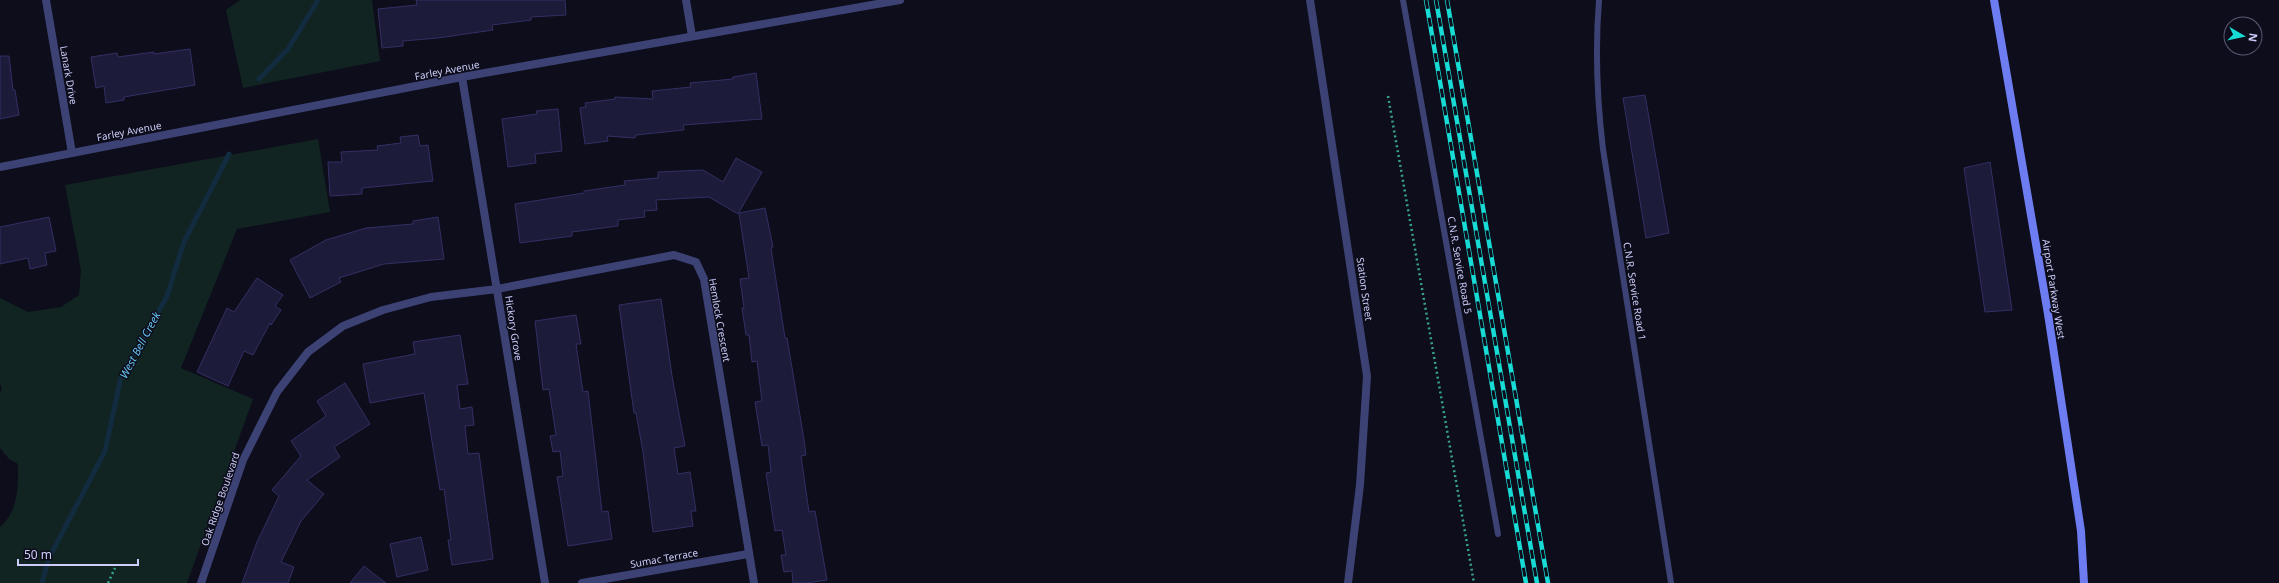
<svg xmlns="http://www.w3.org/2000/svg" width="2279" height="583" font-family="'Noto Sans',sans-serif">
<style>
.green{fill:#112421}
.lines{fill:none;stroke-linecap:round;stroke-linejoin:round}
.stream{stroke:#122b3f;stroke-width:5}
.building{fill:#1d1b3a;stroke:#332f64}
.path{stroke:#38a28d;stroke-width:2.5;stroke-dasharray:2 3;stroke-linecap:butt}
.service{stroke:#3d4275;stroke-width:6}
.minor{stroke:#3d4275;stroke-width:8}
.tertiary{stroke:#3d4275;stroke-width:8}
.secondary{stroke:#6d7cf0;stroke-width:8}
.rail-casing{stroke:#17dbd4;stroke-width:4.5}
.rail{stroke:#0d0d1b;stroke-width:3;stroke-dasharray:9;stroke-linecap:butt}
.labels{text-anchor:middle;stroke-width:3;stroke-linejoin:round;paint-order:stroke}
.street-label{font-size:10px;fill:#cccdfa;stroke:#0d0d1b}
.water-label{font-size:11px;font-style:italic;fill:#65c2ef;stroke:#0d0d1b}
</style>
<rect width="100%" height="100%" fill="#0d0d1b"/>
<g class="green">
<path d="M 240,0 L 372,0 L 380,61 L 243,88 L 226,10 Z"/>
<path d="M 318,139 L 330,212 L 237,229 L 181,368 L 253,399 L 187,583 L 0,583 L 0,527 C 19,510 18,487 18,464 L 9,459 L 0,448 L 0,392 L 2,389 L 0,384 L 0,298 L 28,312 L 61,307 L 79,295 L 81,270 L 65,185 Z"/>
</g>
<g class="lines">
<g class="stream">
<path d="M 259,79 L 288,49 L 318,0"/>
<path d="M 42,583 L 49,558 L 105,451 L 121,377 L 167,296 L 184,242 L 229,154"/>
</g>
</g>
<g class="building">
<path d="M 416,0 L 565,0 L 566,15 L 531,17 L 531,20 L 492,25 L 493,30 L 438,38 L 403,41 L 403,46 L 382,48 L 378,9 L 417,5 Z"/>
<path d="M 190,49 L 195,85 L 124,97 L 124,100 L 106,103 L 104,86 L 96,88 L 91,57 L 117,53 L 118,57 L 154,52 L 154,54 Z"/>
<path d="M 0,56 L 9,56 L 13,90 L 15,90 L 19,115 L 0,119 Z"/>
<path d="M 756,73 L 762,119 L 683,125 L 684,130 L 636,135 L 635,138 L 607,136 L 608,141 L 585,144 L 580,108 L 586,107 L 585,103 L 615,99 L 615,97 L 653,99 L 652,91 L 691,87 L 690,83 L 733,79 L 733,77 Z"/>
<path d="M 1645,95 L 1669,233 L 1646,238 L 1623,98 Z"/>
<path d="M 558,109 L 562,151 L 535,154 L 536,163 L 508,167 L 502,119 L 537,114 L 536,111 Z"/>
<path d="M 418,135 L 420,146 L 428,145 L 433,181 L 362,188 L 362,194 L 330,196 L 328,162 L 342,162 L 341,152 L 378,150 L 377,146 L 401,143 L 400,137 Z"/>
<path d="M 736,158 L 762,172 L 738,214 L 709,197 L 656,200 L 657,210 L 644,211 L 645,217 L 618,220 L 618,226 L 572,232 L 572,236 L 520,243 L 515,204 L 584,193 L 584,191 L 625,185 L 624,181 L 658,178 L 658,172 L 703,170 L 723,182 Z"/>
<path d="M 1990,162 L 2012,310 L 1985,312 L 1964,168 Z"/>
<path d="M 765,208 L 773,247 L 771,248 L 785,338 L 787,338 L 804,440 L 806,455 L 801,456 L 809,512 L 815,511 L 827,580 L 806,583 L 793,583 L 792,571 L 784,572 L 781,555 L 786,555 L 782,530 L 775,531 L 766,473 L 771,472 L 768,445 L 762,446 L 755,402 L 762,401 L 757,361 L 752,362 L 749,335 L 746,335 L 742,308 L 744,308 L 740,279 L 749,278 L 739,213 Z"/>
<path d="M 49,217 L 56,251 L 45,253 L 47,265 L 30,269 L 28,258 L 0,264 L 0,227 Z"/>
<path d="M 438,217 L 444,259 L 384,264 L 339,278 L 341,282 L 310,298 L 290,260 L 326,240 L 366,228 L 413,224 L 413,221 Z"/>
<path d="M 257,278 L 283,295 L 275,306 L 281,310 L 271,325 L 270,323 L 253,355 L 244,351 L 228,386 L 197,372 L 227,308 L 234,312 Z"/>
<path d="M 661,299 L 672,376 L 685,446 L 674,448 L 678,474 L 690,472 L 696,511 L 691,511 L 693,526 L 653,532 L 643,452 L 636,413 L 634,413 L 619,305 Z"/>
<path d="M 576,315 L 581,344 L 576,344 L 583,392 L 588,391 L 602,512 L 608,511 L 612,539 L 568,546 L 557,477 L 563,476 L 560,451 L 553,452 L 550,436 L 556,435 L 549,389 L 543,390 L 535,321 Z"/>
<path d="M 460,335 L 468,384 L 457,385 L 460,409 L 472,407 L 474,425 L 465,426 L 468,454 L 479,453 L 493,559 L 452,565 L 448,540 L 451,540 L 444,489 L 440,490 L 424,393 L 370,403 L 363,364 L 415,354 L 413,342 Z"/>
<path d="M 345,383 L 370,424 L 334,447 L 340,457 L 307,480 L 324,494 L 301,521 L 281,562 L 294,567 L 288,583 L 242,583 L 257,542 L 279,496 L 272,490 L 301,456 L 291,441 L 326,416 L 317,401 Z"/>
<path d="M 421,537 L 428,570 L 397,577 L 390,544 Z"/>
<path d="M 364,566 L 374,574 L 386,583 L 350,583 Z"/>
</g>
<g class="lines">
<g class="path">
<path d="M 1388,96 L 1474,583"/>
<path d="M 108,583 L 115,568"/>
</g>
<g class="service">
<path d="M 1403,0 L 1498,534"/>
<path d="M 1599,0 C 1595,50 1597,99 1603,149 L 1671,583"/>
</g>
<g class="minor">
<path d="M 46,0 L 72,153"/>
<path d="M 686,0 L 692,36"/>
<path d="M 462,77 L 545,583"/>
<path d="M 201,583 L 243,460 L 277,392 L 308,352 L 343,326 L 383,310 L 431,297 L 497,289 L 674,255 L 696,262 L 704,279 L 754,583"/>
<path d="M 582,583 L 748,554"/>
</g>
<g class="tertiary">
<path d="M 1310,0 L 1367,376 L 1360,485 L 1348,583"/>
<path d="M 0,167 L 462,77 L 900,0"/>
</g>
<path class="secondary" d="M 1994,0 L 2048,314 L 2081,531 L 2084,583"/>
<g class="rail-casing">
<g id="rail">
<path d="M 1426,0 L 1526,583"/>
<path d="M 1436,0 L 1537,583"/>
<path d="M 1447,0 L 1548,583"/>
</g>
</g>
<use href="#rail" class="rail"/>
</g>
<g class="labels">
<g class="street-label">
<text transform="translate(447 70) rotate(-11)" y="4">Farley Avenue</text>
<text transform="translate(69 75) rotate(80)" y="4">Lanark Drive</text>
<text transform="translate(129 131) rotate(-11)" y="4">Farley Avenue</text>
<text transform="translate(1460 265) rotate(80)" y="4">C.N.R. Service Road 5</text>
<text transform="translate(1365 289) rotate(82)" y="4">Station Street</text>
<text transform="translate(2054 289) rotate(81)" y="4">Airport Parkway West</text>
<text transform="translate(1635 291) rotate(81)" y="4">C.N.R. Service Road 1</text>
<text transform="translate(720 320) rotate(80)" y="4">Hemlock Crescent</text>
<text transform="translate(514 328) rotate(81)" y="4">Hickory Grove</text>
<text transform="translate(220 499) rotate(-71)" y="4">Oak Ridge Boulevard</text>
<text transform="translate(664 558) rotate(-10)" y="4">Sumac Terrace</text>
</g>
<g class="water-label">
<text transform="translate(140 345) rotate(-62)" y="4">West Bell Creek</text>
</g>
</g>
<g transform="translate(2243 36) rotate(99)"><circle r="19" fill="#0d0d1b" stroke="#595a74"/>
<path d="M0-3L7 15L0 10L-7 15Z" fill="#17dbd4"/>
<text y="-6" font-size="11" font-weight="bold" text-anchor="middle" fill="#cccdfa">N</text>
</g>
<path d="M18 559v6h120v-6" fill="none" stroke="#cccdfa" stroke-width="2"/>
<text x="24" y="559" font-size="12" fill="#cccdfa" stroke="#0d0d1b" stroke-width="3" paint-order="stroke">50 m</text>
</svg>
